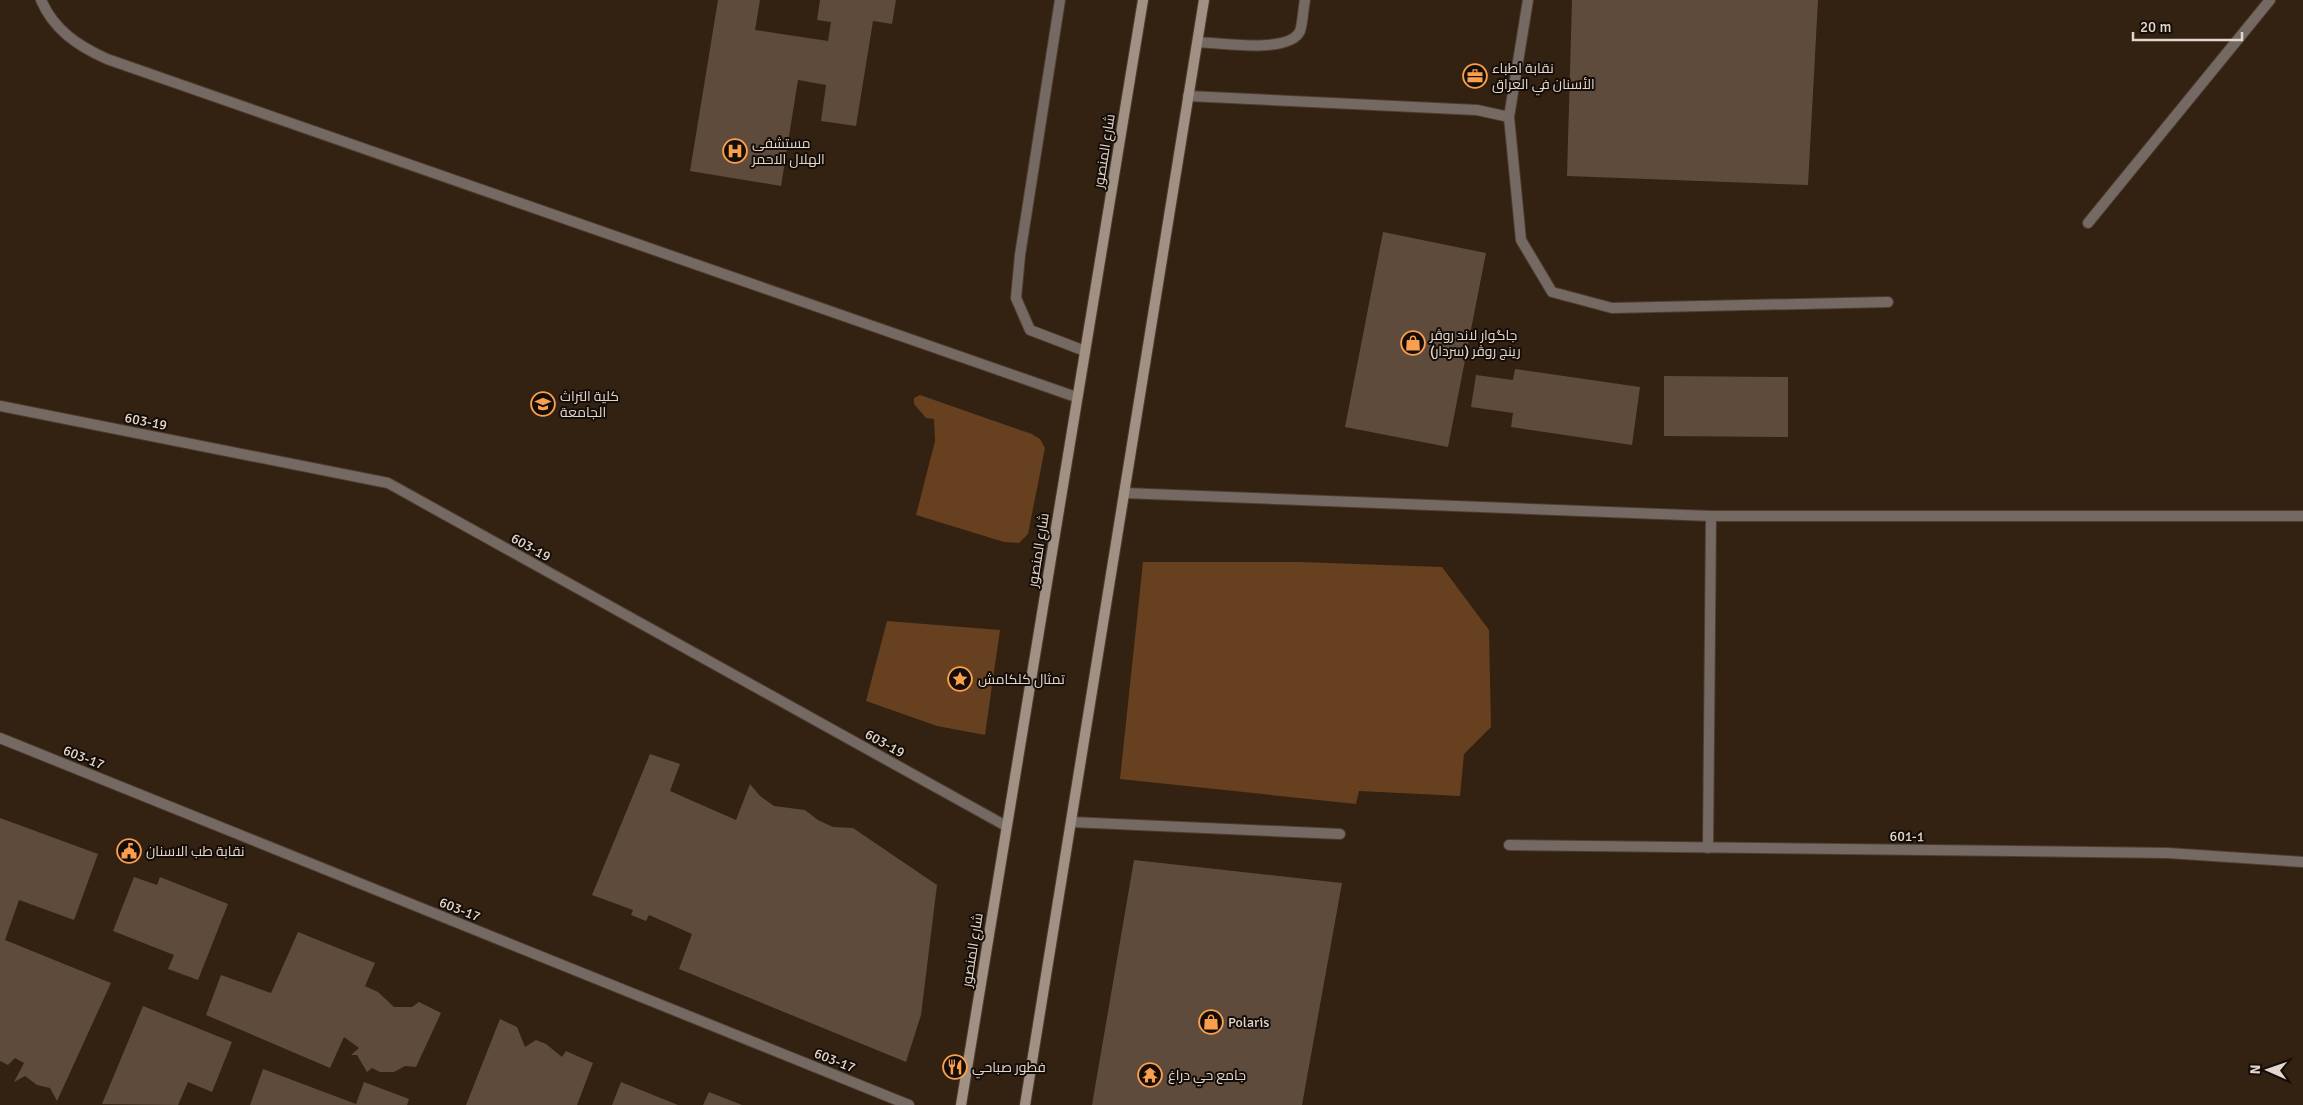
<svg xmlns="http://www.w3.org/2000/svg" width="2303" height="1105" font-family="Signika,Cairo,sans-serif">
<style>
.green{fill:#66401f}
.building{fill:#5f4b3b}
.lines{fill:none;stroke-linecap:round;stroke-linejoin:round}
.lane-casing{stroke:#4f3e30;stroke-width:12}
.street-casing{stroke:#4f3e30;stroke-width:12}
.secondary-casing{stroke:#4f3e30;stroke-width:12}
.lane{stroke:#746a63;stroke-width:10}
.street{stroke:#746a63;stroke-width:10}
.secondary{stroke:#a19185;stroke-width:10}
.labels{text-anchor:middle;stroke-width:4;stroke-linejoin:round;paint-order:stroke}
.poi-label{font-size:14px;fill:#e3d6cd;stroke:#150d07;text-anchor:start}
.street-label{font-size:14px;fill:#e3d6cd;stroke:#150d07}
</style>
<rect width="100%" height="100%" fill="#332112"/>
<g class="green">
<path d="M 920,395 L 1032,434 L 1040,439 L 1045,448 L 1028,534 L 1019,543 L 1004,542 L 916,515 L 935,441 L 934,419 L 926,418 L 914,404 L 914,398 Z"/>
<path d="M 1143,562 L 1301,562 L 1442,567 L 1489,630 L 1491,727 L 1464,754 L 1460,796 L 1359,791 L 1356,804 L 1120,779 Z"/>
<path d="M 887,621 L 1000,630 L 985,735 L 937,726 L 866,701 Z"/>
</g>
<g class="building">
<path d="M 718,0 L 760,0 L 755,30 L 828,41 L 831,22 L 817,20 L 820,0 L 896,0 L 892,24 L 873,21 L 856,126 L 821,121 L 826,85 L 798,80 L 781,186 L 690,171 Z"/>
<path d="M 1572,0 L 1818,0 L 1808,185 L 1567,176 Z"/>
<path d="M 1383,232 L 1486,253 L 1448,447 L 1345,427 Z"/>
<path d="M 1515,369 L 1640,387 L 1632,445 L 1511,427 L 1513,413 L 1471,407 L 1476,375 L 1513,380 Z"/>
<path d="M 1664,376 L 1788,377 L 1788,437 L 1664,436 Z"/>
<path d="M 650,754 L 680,764 L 670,791 L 736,820 L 750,784 L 760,796 L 774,806 L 805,810 L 818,820 L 833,827 L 853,828 L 937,885 L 921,1015 L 906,1062 L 679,969 L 692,934 L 649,915 L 646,921 L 631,915 L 633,910 L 592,895 Z"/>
<path d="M 0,818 L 98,854 L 74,920 L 19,900 L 5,940 L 111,983 L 57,1101 L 50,1088 L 37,1085 L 25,1076 L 14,1082 L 24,1063 L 15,1058 L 8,1065 L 0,1061 Z"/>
<path d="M 1134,860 L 1342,883 L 1302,1105 L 1092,1105 Z"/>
<path d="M 134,877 L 157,885 L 160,877 L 228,904 L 198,980 L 168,969 L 174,955 L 113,931 Z"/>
<path d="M 298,932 L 375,963 L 365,986 L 378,992 L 394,1007 L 412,1007 L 419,1002 L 441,1013 L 416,1067 L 405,1066 L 394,1072 L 380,1072 L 372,1068 L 367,1072 L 357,1055 L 351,1055 L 359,1048 L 344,1037 L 330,1068 L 206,1015 L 221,975 L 271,993 Z"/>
<path d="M 143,1006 L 232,1042 L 212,1092 L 188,1082 L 178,1105 L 102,1104 Z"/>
<path d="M 500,1019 L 517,1027 L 525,1047 L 536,1040 L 546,1044 L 562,1057 L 566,1051 L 593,1063 L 577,1105 L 466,1105 Z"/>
<path d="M 263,1069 L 356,1104 L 364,1082 L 409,1099 L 407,1105 L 250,1105 Z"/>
<path d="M 621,1082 L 678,1105 L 612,1105 Z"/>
<path d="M 709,1092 L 742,1105 L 703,1105 Z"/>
</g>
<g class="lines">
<g class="lane-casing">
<g id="lane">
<path d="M 1060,0 L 1020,255 L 1016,298 L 1030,330 L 1085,351"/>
<path d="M 1198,42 C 1219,43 1290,54 1300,31 C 1303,22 1303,9 1305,0"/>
<path d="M 1188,96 L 1477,110 L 1509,117 L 1521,240 L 1552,292 L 1612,308 L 1888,302"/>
<path d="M 1509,117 L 1528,0"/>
<path d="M 2088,223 L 2270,0"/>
<path d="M 1124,493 L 1711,516 L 2303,516"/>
<path d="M 1071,822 L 1340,834"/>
<path d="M 1708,848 L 1711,516"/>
</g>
</g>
<g class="street-casing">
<g id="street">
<path d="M 41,0 C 54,30 78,46 107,59 L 1076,397"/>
<path d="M 0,406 L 388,483 L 1006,826"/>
<path d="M 0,738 L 909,1105"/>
<path d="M 1509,845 L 2168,853 L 2303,862"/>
</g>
</g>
<g class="secondary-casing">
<g id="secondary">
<path d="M 961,1105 L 1143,0"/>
<path d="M 1025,1105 L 1204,0"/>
</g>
</g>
<use href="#lane" class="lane"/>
<use href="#street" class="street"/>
<use href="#secondary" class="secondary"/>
</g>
<defs>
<g id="office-ring" transform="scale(1.25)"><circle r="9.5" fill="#150d07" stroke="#fa9f4e" stroke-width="1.5"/><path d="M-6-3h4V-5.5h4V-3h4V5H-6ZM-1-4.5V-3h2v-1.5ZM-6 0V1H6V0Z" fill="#fa9f4e"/></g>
<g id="hospital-ring" transform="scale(1.25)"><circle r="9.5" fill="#150d07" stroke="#fa9f4e" stroke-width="1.5"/><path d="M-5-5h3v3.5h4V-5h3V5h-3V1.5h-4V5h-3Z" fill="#fa9f4e"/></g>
<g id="shop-ring" transform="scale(1.25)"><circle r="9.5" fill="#150d07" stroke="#fa9f4e" stroke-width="1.5"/><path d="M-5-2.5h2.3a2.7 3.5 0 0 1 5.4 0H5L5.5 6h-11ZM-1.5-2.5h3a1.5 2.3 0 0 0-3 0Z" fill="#fa9f4e"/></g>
<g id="university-ring" transform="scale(1.25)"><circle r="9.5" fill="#150d07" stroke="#fa9f4e" stroke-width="1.5"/><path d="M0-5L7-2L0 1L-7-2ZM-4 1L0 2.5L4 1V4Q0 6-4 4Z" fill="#fa9f4e"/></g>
<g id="sight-ring" transform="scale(1.25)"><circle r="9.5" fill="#150d07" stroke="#fa9f4e" stroke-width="1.5"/><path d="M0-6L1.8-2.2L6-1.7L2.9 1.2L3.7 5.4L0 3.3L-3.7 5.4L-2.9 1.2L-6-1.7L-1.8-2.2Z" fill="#fa9f4e"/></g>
<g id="civic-ring" transform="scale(1.25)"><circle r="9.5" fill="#150d07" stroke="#fa9f4e" stroke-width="1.5"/><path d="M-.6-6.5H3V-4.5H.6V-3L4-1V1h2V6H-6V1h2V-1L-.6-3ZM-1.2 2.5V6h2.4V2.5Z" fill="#fa9f4e"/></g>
<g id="restaurant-ring" transform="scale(1.25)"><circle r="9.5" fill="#150d07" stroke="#fa9f4e" stroke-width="1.5"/><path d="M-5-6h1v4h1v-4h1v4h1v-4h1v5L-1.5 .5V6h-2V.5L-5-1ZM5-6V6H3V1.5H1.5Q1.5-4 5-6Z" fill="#fa9f4e"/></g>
<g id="temple-ring" transform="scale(1.25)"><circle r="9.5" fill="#150d07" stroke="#fa9f4e" stroke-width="1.5"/><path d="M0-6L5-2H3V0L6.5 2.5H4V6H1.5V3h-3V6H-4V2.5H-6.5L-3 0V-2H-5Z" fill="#fa9f4e"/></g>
</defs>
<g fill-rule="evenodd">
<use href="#office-ring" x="1475" y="76"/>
<use href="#hospital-ring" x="735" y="151"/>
<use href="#shop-ring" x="1413" y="343"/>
<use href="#university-ring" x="543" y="404"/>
<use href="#sight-ring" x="960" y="679"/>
<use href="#civic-ring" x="129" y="851"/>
<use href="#shop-ring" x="1211" y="1022"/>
<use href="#restaurant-ring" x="955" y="1067"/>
<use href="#temple-ring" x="1150" y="1075"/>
</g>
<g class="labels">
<g class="poi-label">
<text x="1492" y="73">نقابة اطباء<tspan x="1492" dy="16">الأسنان في العراق</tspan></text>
<text x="752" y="148">مستشفى<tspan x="752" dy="16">الهلال الاحمر</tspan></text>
<text x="1430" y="340">جاگوار لاند روڤر<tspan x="1430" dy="16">رينج روڤر (سردار)</tspan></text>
<text x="560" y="401">كلية التراث<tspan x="560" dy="16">الجامعة</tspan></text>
<text x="978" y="684">تمثال كلكامش</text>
<text x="146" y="856">نقابة طب الاسنان</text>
<text x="1228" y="1027">Polaris</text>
<text x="972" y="1072">فطور صباحي</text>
<text x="1168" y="1080">جامع حي دراغ</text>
</g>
<g class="street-label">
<text transform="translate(1104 151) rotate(-81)" y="5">شارع المنصور</text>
<text transform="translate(146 421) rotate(11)" y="5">603-19</text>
<text transform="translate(531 547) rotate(29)" y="5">603-19</text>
<text transform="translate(1038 550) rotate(-81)" y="5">شارع المنصور</text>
<text transform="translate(885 743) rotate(29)" y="5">603-19</text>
<text transform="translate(84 757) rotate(22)" y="5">603-17</text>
<text transform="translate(1907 836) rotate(1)" y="5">601-1</text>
<text transform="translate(460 909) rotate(22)" y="5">603-17</text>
<text transform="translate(972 950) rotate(-81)" y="5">شارع المنصور</text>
<text transform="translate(835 1060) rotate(22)" y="5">603-17</text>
</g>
</g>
<g transform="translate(2268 1070) rotate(272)" stroke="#150d07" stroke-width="4" paint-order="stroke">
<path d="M0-4L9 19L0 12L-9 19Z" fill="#e3d6cd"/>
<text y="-8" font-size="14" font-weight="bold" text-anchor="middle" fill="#e3d6cd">N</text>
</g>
<path d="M2133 32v8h109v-8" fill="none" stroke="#e3d6cd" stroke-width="2.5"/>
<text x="2140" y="32" font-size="15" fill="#e3d6cd" stroke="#150d07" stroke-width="4" paint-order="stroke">20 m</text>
</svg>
